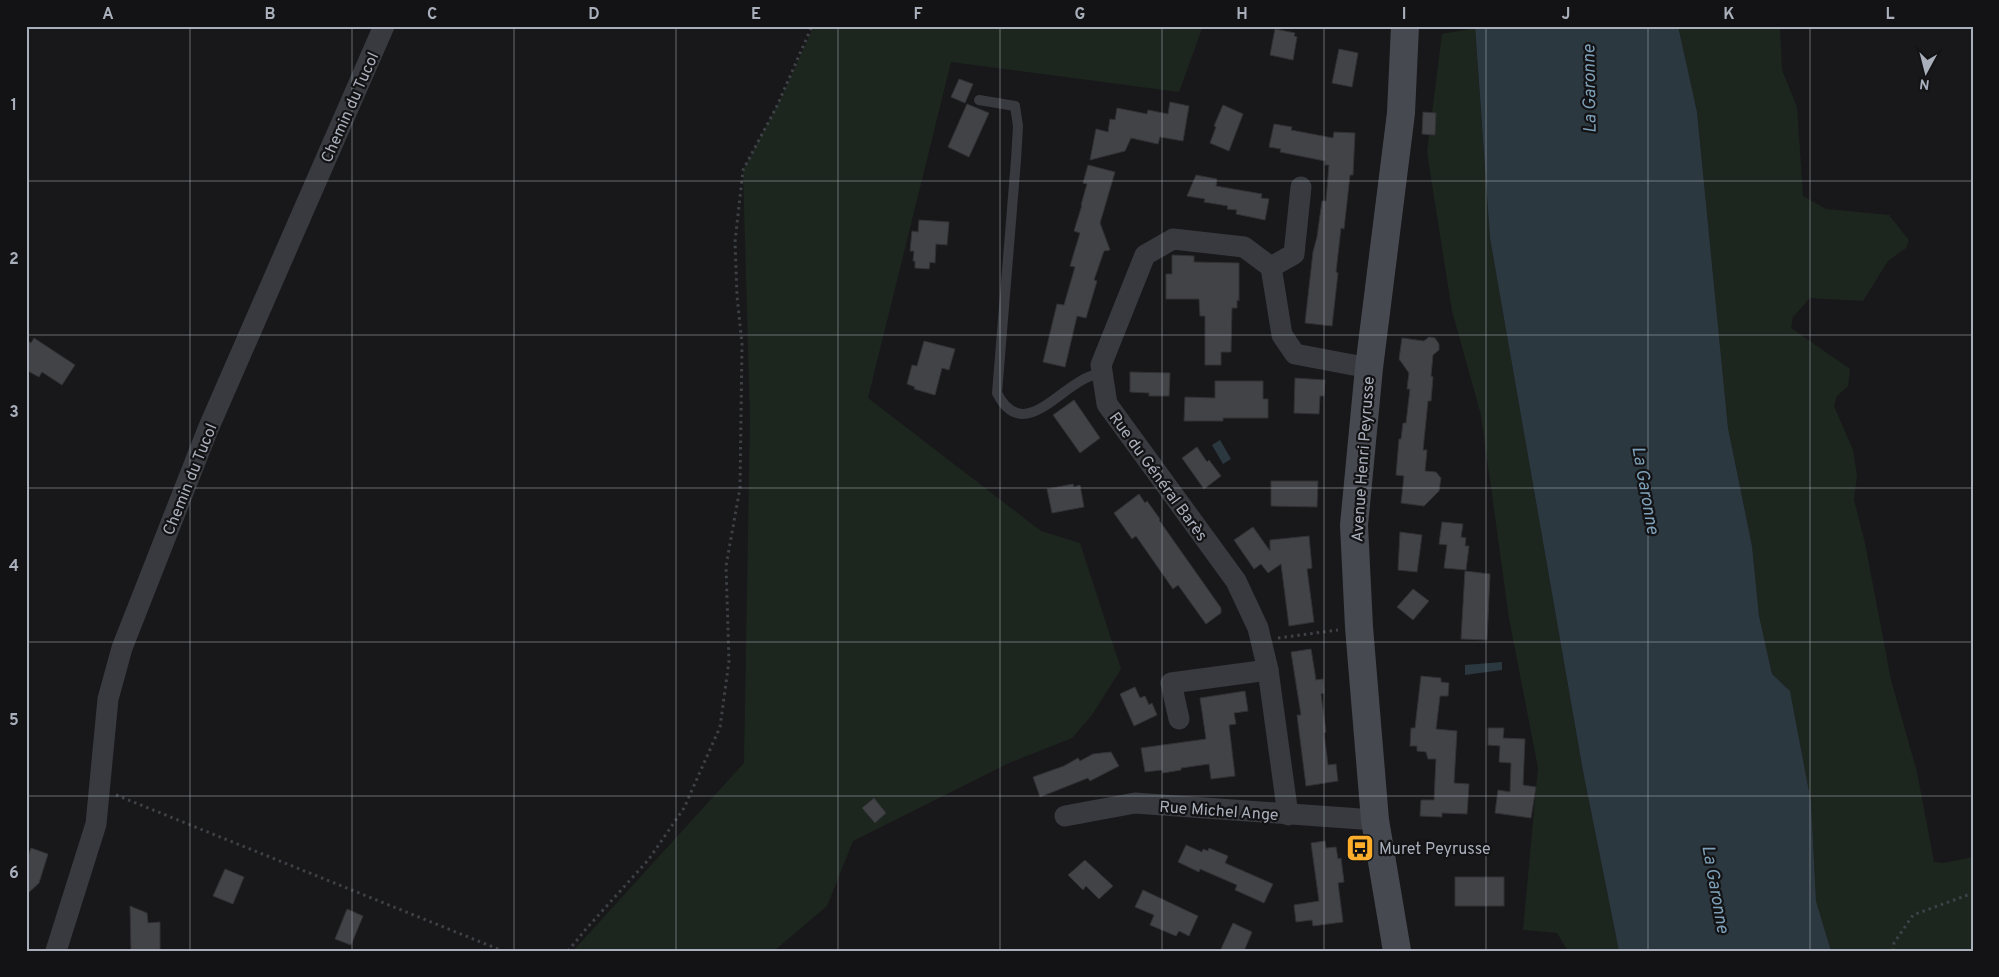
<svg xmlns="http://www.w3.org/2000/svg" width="1999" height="977" font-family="Overpass,sans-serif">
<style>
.green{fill:#1d261e}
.water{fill:#2c3840}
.building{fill:#424347;stroke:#323236}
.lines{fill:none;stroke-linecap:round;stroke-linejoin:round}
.path{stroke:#3e4147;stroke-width:3;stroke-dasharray:2.5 4;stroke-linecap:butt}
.lane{stroke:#383a40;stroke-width:10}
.street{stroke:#383a40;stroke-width:21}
.secondary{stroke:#464950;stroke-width:28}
.grid{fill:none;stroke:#a9afbb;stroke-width:1;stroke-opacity:0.55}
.labels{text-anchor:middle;stroke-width:4.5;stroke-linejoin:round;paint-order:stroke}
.street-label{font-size:16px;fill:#a9afbb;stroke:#131315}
.poi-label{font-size:16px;fill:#a9afbb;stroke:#131315;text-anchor:start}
.water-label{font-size:18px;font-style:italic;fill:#7ea0b8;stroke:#131315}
.neatline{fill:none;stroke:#a9afbb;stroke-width:2}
.grid-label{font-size:16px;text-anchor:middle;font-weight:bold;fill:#a9afbb}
</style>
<rect width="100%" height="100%" fill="#18181a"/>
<g class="green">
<path d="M 814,26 L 1203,26 L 1179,92 L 951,62 L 868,398 L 1041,531 L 1080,543 L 1121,669 L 1092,715 L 1072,738 L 1009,763 L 853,841 L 827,906 L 774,951 L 573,951 L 744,763 L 750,419 L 743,170 L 783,94 Z"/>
<path d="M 1678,26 L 1780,26 L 1782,70 L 1797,107 L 1803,196 L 1826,209 L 1889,215 L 1909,240 L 1906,248 L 1888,261 L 1863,301 L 1810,298 L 1793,317 L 1791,328 L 1850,369 L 1848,386 L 1837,396 L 1834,406 L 1853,450 L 1857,475 L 1854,500 L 1865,543 L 1891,680 L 1917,772 L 1934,862 L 1944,863 L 1973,857 L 1973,951 L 1831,951 L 1816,901 L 1811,802 L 1790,691 L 1772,674 L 1759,616 L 1752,546 L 1728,428 L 1697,112 Z"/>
<path d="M 1475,28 L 1490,238 L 1583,771 L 1619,951 L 1568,951 L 1557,933 L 1523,930 L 1538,768 L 1509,618 L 1481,415 L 1452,311 L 1427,152 L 1442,34 Z"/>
</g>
<g class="water">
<path d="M 1475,26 L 1678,26 L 1697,112 L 1728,428 L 1752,546 L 1759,616 L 1772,674 L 1790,691 L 1811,802 L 1816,901 L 1831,951 L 1619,951 L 1583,771 L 1490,238 Z"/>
<path d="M 1220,440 L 1231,459 L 1223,464 L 1212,445 Z"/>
<path d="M 1502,662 L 1502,670 L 1465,675 L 1465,665 Z"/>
</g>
<g class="building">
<path d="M 1275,29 L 1295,33 L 1294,36 L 1297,37 L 1293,60 L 1270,55 Z"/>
<path d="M 1339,49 L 1358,53 L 1352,87 L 1332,83 Z"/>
<path d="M 959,79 L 973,84 L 965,103 L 951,97 Z"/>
<path d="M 1170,102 L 1189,106 L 1183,141 L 1160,137 L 1158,144 L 1131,138 L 1125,151 L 1090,160 L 1096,129 L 1108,132 L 1110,119 L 1115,120 L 1117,108 L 1147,114 L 1148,110 L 1168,114 Z"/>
<path d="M 967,104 L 989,113 L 969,157 L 948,147 Z"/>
<path d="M 1223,105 L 1243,114 L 1229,151 L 1210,143 L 1216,127 L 1214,126 Z"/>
<path d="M 1423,112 L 1436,113 L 1435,135 L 1422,134 Z"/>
<path d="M 1274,124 L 1292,127 L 1291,130 L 1333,138 L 1334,132 L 1355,133 L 1353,175 L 1350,175 L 1344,229 L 1341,228 L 1336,272 L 1338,273 L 1332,326 L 1305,323 L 1313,252 L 1317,237 L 1322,201 L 1326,201 L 1329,165 L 1325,165 L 1325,161 L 1280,152 L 1281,149 L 1269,147 Z"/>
<path d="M 1088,165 L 1115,172 L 1100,223 L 1110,250 L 1104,251 L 1094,280 L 1097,281 L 1086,318 L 1077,316 L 1065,367 L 1043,362 L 1057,304 L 1064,305 L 1075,267 L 1070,266 L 1080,233 L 1074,231 L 1082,205 L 1081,205 L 1087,184 L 1083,183 Z"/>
<path d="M 1196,175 L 1217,179 L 1216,186 L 1262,194 L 1261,198 L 1269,199 L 1265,220 L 1236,214 L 1237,210 L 1227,209 L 1228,206 L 1204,202 L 1205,199 L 1187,196 Z"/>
<path d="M 919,220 L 949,222 L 947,245 L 936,244 L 935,263 L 930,262 L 929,269 L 915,268 L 915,261 L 913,261 L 914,251 L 910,251 L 912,231 L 918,232 Z"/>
<path d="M 1172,255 L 1194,256 L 1194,262 L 1239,263 L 1239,301 L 1237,300 L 1237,308 L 1232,308 L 1231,352 L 1221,352 L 1221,365 L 1205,365 L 1205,316 L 1200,316 L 1199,299 L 1166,299 L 1166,274 L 1172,274 Z"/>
<path d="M 1429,337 L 1435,338 L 1439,344 L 1439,350 L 1433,355 L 1431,376 L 1433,377 L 1431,401 L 1428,401 L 1423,450 L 1427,450 L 1425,471 L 1436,472 L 1441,478 L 1439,491 L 1424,506 L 1401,503 L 1404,476 L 1396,475 L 1399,439 L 1401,439 L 1403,423 L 1406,423 L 1410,389 L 1407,389 L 1409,373 L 1399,359 L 1402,338 L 1424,341 Z"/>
<path d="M 34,338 L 75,365 L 62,385 L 42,372 L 39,377 L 26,370 L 26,340 L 31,343 Z"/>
<path d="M 924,341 L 955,349 L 949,370 L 942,368 L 935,395 L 914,389 L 915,387 L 907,384 L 912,365 L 917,366 Z"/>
<path d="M 1130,372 L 1170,373 L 1169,396 L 1149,396 L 1149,393 L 1130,392 Z"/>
<path d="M 1295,378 L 1325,380 L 1324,396 L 1320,396 L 1319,414 L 1294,413 Z"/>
<path d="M 1215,381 L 1263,381 L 1263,399 L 1268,399 L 1268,418 L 1223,418 L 1223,421 L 1184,421 L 1185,397 L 1215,398 Z"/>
<path d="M 1074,400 L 1100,438 L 1080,453 L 1053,415 Z"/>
<path d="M 1197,447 L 1207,462 L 1209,460 L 1221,476 L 1204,489 L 1182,458 Z"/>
<path d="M 1271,481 L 1318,481 L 1317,507 L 1271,506 Z"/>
<path d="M 1073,484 L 1074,487 L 1080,485 L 1084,507 L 1052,513 L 1047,489 Z"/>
<path d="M 1139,494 L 1145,503 L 1147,501 L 1160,519 L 1159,520 L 1221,608 L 1221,613 L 1206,624 L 1178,585 L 1173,589 L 1136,536 L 1132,539 L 1114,513 Z"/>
<path d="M 1442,522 L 1463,524 L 1461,537 L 1466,538 L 1465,546 L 1469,546 L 1466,570 L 1444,568 L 1447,545 L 1439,544 Z"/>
<path d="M 1253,527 L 1270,551 L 1270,540 L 1309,536 L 1312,568 L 1307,569 L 1314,622 L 1289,626 L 1281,564 L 1268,573 L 1261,564 L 1254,569 L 1234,540 Z"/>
<path d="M 1400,532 L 1422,535 L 1417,572 L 1398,570 Z"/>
<path d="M 1465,571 L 1490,574 L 1487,640 L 1461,639 Z"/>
<path d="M 1413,589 L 1429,601 L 1413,620 L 1397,607 Z"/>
<path d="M 1311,649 L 1316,680 L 1323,679 L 1324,693 L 1321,694 L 1326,732 L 1324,733 L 1328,765 L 1336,764 L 1338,781 L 1306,786 L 1297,715 L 1301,715 L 1291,652 Z"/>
<path d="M 1421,676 L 1441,678 L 1441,682 L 1449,683 L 1448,696 L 1440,696 L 1436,729 L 1457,731 L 1454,783 L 1469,784 L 1467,814 L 1442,813 L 1442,817 L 1420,816 L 1421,800 L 1434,800 L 1436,759 L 1428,759 L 1426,752 L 1417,751 L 1417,746 L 1410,746 L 1411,728 L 1415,728 Z"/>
<path d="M 1135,687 L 1140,698 L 1145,696 L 1149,705 L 1152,703 L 1157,715 L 1134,726 L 1120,694 Z"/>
<path d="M 1245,691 L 1248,711 L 1234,713 L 1236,724 L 1229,725 L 1235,776 L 1211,779 L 1209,764 L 1181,768 L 1181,770 L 1163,773 L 1162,770 L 1145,772 L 1141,748 L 1206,739 L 1200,698 Z"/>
<path d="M 1488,728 L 1504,728 L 1503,738 L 1525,739 L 1523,785 L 1536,787 L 1531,818 L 1495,813 L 1498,790 L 1510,792 L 1511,763 L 1499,762 L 1500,746 L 1488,745 Z"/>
<path d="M 1111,752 L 1119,766 L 1090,781 L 1088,778 L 1040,797 L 1033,777 L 1064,766 L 1078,758 L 1080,761 L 1093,754 Z"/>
<path d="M 874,798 L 886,813 L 875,823 L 862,808 Z"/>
<path d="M 1325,841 L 1326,848 L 1336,847 L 1338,859 L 1341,858 L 1344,882 L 1338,883 L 1343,922 L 1313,926 L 1312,920 L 1296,922 L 1294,905 L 1319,901 L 1311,843 Z"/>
<path d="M 1186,845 L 1202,852 L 1203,849 L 1208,851 L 1209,848 L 1228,856 L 1225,863 L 1273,884 L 1264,903 L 1235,890 L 1237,885 L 1200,869 L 1199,872 L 1178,862 Z"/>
<path d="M 31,848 L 48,854 L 39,883 L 26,895 L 26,862 Z"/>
<path d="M 1085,860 L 1113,886 L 1099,899 L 1086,886 L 1083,890 L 1068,875 Z"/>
<path d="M 225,869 L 244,877 L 233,904 L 213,896 Z"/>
<rect x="1455" y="877" width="49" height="29"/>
<path d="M 1143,890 L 1198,916 L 1189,936 L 1179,931 L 1176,936 L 1150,925 L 1154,915 L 1135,907 Z"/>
<path d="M 130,906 L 147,913 L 148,923 L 160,922 L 160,951 L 131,951 Z"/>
<path d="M 347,909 L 363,916 L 351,945 L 335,939 Z"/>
<path d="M 1233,923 L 1252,932 L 1244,951 L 1220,951 Z"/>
</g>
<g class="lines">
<g class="path">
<path d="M 1278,638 L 1338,630"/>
<path d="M 116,795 L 503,951"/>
<path d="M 568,951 L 586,929 L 649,859 L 684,808 L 720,727 L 729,661 L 726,566 L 740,488 L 742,344 L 737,296 L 735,242 L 743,170 L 777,106 L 812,26"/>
<path d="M 1893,951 L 1894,943 L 1913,915 L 1973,893"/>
</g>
<path class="lane" d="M 979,100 L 1015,106 L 1018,126 L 1016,160 L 997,393 C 1023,445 1061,385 1091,376 C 1094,375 1099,375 1103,375"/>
<g class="street">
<path d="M 1271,267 L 1294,254 L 1301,187"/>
<path d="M 1179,719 L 1171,683 L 1268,670"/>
<path d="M 1288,815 L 1268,670 L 1258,628 L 1236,581 L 1107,404 L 1101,365 L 1145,255 L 1173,239 L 1244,247 L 1271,267 L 1282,335 L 1295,354 L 1369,368"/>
<path d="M 1065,816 L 1135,803 L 1375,820"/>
<path d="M 56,951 L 96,824 L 108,699 L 122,648 L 208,429 L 384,26"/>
</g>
<path class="secondary" d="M 1397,951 L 1375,820 L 1359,627 L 1354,525 L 1369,368 L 1401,113 L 1405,26"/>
</g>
<path class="grid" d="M 190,26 L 190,951M 352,26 L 352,951M 514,26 L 514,951M 676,26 L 676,951M 838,26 L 838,951M 1000,26 L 1000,951M 1162,26 L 1162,951M 1324,26 L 1324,951M 1486,26 L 1486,951M 1648,26 L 1648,951M 1810,26 L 1810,951M 26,181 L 1973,181M 26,335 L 1973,335M 26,488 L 1973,488M 26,642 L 1973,642M 26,796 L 1973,796"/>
<defs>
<g id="bus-square" transform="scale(1.4375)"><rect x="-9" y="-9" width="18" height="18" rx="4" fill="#ffae2b" stroke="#131315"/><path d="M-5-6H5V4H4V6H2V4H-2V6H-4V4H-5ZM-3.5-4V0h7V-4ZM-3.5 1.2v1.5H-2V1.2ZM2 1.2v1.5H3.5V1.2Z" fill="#111"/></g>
</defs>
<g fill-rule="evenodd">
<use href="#bus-square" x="1360" y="848"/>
</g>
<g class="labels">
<g class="street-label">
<text transform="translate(349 107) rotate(-66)" y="6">Chemin du Tucol</text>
<text transform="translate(1362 459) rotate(-86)" y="6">Avenue Henri Peyrusse</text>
<text transform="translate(1159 476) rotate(54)" y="6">Rue du Général Barès</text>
<text transform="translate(189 479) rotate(-68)" y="6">Chemin du Tucol</text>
<text transform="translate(1219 810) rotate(4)" y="6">Rue Michel Ange</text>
</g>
<g class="poi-label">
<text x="1379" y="854">Muret Peyrusse</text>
</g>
<g class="water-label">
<text transform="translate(1589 89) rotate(-91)" y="6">La Garonne</text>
<text transform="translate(1646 490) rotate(80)" y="6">La Garonne</text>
<text transform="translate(1716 889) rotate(80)" y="6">La Garonne</text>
</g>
</g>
<rect width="1999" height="977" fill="none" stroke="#131315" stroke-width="55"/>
<g transform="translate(1926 72) rotate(187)" stroke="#131315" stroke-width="4" paint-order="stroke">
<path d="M0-4L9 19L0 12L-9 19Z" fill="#a9afbb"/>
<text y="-8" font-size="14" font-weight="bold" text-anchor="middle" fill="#a9afbb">N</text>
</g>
<rect x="28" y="28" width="1944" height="922" class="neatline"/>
<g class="grid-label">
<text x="108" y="19">A</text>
<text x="270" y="19">B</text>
<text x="432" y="19">C</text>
<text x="594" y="19">D</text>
<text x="756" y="19">E</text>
<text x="918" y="19">F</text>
<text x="1080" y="19">G</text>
<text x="1242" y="19">H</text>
<text x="1404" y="19">I</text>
<text x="1566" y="19">J</text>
<text x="1729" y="19">K</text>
<text x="1890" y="19">L</text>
<text x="14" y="110">1</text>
<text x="14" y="264">2</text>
<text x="14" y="417">3</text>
<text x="14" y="571">4</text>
<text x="14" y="725">5</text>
<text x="14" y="878">6</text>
</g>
</svg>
